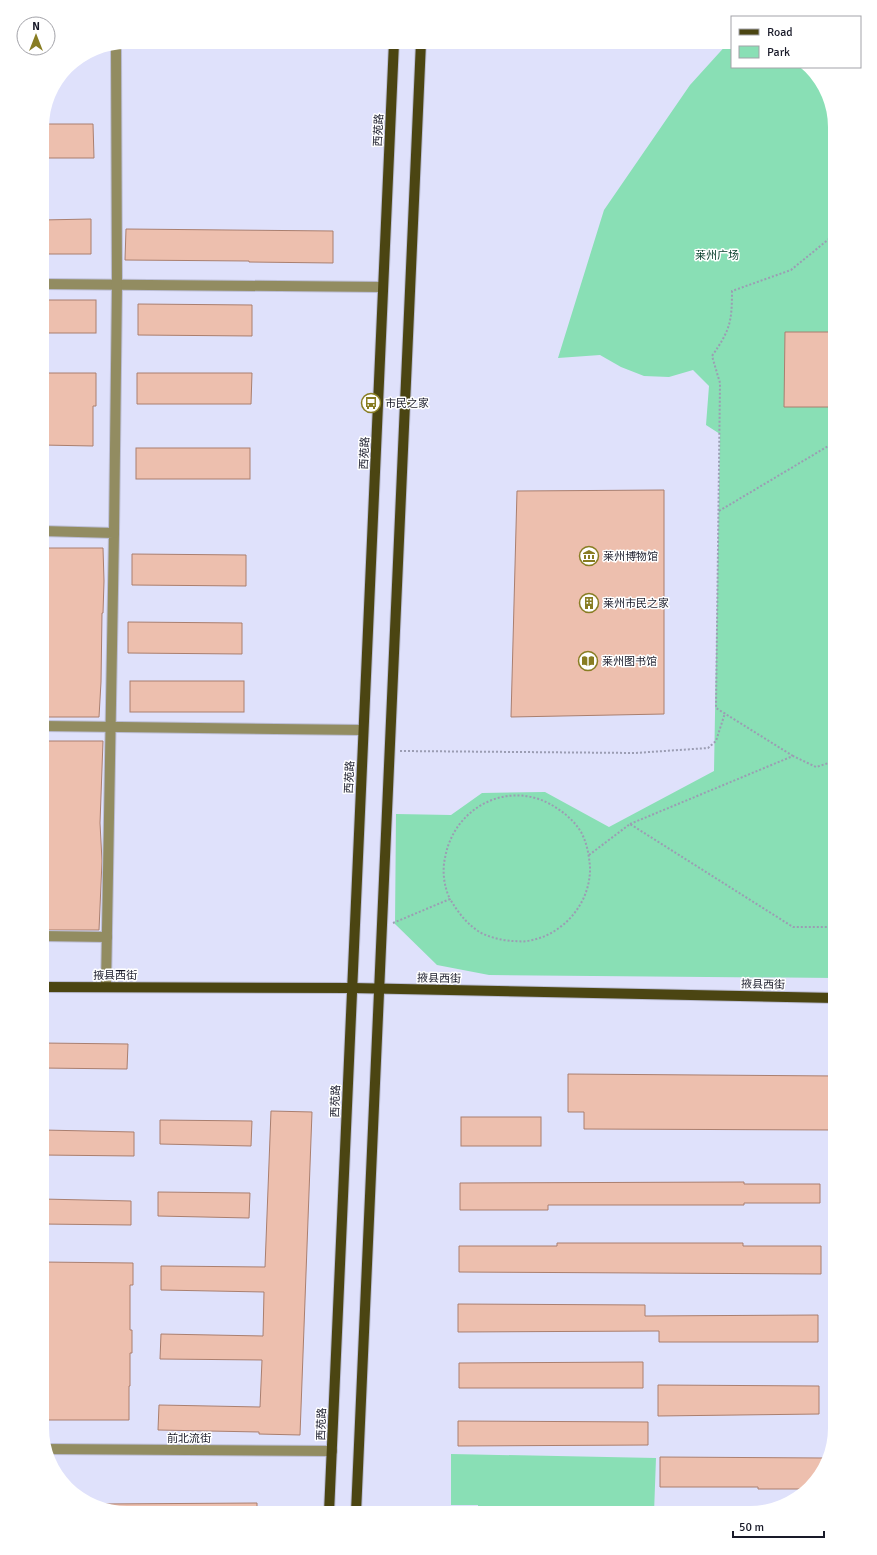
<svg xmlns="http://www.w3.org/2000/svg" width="877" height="1555" font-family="Signika,'Noto Sans SC',sans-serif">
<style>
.green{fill:#89dfb5}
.building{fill:#edbfae;stroke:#aa7f6f}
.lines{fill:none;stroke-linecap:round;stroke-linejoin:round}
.minor-casing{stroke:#bbbdd5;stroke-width:12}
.major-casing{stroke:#bbbdd5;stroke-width:12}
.path{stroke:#9b9db3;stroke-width:2;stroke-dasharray:2 2;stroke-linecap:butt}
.minor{stroke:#928c61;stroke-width:10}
.major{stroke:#4b4512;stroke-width:10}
.labels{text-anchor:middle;stroke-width:3;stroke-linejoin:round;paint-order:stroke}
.street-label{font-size:11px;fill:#191a29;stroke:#fff}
.park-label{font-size:11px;fill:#023a26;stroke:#fff}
.poi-label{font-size:11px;fill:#191a29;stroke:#fff;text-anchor:start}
</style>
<rect width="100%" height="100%" fill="#dfe1fb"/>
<g class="green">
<path d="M 729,42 L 732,42 L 732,67 L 807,67 L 828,94 L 835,127 L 835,978 L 489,975 L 437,965 L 395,924 L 396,814 L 451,815 L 482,793 L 545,792 L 609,827 L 714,771 L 720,434 L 706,425 L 709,386 L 693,370 L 669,377 L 644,376 L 621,367 L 600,355 L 558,358 L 604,210 L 690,85 Z"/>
<path d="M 451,1454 L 656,1458 L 654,1513 L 478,1513 L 478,1505 L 451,1505 Z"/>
</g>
<g class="building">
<path d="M 42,124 L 93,124 L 94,158 L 42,158 Z"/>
<path d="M 91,219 L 91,254 L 42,254 L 42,220 Z"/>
<path d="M 126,229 L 333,231 L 333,263 L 249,262 L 249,261 L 125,260 Z"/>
<rect x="42" y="300" width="54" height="33"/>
<path d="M 138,304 L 252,305 L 252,336 L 138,335 Z"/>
<path d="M 785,332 L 835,332 L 835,407 L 784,407 Z"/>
<path d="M 42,373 L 96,373 L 96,406 L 93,406 L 93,446 L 42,445 Z"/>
<path d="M 137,373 L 252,373 L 251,404 L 137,404 Z"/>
<rect x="136" y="448" width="114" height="31"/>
<path d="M 664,490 L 664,714 L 511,717 L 517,491 Z"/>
<path d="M 42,548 L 103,548 L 104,581 L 103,613 L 102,613 L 101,682 L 99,717 L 42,717 Z"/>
<path d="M 132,554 L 246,555 L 246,586 L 132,585 Z"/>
<path d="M 128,622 L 242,623 L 242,654 L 128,653 Z"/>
<rect x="130" y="681" width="114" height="31"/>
<path d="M 42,741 L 103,741 L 100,823 L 102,861 L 99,930 L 42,930 Z"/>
<path d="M 42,1043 L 128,1044 L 127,1069 L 42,1068 Z"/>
<path d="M 568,1074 L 835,1076 L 835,1130 L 584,1129 L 584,1112 L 568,1112 Z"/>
<path d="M 271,1111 L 312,1112 L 300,1435 L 259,1434 L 259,1432 L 158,1430 L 159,1405 L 260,1407 L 262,1360 L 160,1359 L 161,1334 L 263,1336 L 264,1292 L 161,1290 L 161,1266 L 265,1267 Z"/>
<rect x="461" y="1117" width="80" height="29"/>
<path d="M 160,1120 L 252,1121 L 251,1146 L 160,1144 Z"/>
<path d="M 43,1130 L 134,1132 L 134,1156 L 43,1155 Z"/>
<path d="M 744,1182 L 744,1184 L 820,1184 L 820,1203 L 744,1203 L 744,1205 L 548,1205 L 548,1210 L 460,1210 L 460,1183 Z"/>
<path d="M 158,1192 L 250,1193 L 249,1218 L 158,1216 Z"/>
<path d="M 42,1199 L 131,1201 L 131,1225 L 42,1224 Z"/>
<path d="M 557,1243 L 743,1243 L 743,1246 L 821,1246 L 821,1274 L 459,1272 L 459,1246 L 557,1246 Z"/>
<path d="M 42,1262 L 133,1263 L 133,1285 L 130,1285 L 130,1330 L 132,1330 L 132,1353 L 130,1353 L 130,1386 L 129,1386 L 129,1420 L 42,1420 Z"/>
<path d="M 458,1304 L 645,1305 L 645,1316 L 818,1315 L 818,1342 L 659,1342 L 659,1331 L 458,1332 Z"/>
<path d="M 643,1362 L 643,1388 L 459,1388 L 459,1363 Z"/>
<path d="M 658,1385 L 819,1386 L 819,1414 L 658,1416 Z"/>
<path d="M 458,1421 L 648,1422 L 648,1445 L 458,1446 Z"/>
<path d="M 660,1457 L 823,1458 L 823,1468 L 821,1475 L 804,1489 L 758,1489 L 758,1487 L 660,1487 Z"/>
<path d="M 257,1503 L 257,1513 L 122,1513 L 99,1505 L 100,1504 Z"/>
</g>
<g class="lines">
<g class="minor-casing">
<g id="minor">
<path d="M 42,284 L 383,287"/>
<path d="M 42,531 L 114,533 L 106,987"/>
<path d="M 114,533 L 117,285 L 116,44"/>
<path d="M 42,726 L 363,730"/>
<path d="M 42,936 L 107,937"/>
<path d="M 46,1449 L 332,1451"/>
</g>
</g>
<g class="major-casing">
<g id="major">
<path d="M 42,987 L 352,988 L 835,998"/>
<path d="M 329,1513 L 394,42"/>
<path d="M 356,1513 L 421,42"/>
</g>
</g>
<g class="path">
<path d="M 719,511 L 835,442"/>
<path d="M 400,751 L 635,753 L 708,748 L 716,741 L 725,713"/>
<path d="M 793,756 L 716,708 L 720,383 L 712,356 C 730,330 732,322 732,291 L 791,270 L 835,234"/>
<path d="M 630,824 L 793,756 L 816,767 L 835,761"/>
<path d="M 589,855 L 630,824 L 793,927 L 835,927"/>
<path d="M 393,923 L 450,899 C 444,887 442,871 445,858 C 454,805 513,777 558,809 C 567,815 575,822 581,832 C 587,843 589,855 590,867 C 591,903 563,936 527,941 C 522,942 517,941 512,941 C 501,940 487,937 478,931 C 465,922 458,912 450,899"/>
</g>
<use href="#minor" class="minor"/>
<use href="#major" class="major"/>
</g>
<defs>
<g id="bus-ring" transform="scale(1)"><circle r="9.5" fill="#fff" stroke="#887d23" stroke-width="1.5"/><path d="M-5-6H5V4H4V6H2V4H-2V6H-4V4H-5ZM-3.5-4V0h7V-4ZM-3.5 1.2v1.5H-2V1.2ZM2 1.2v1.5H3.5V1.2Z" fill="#887d23"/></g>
<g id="museum-ring" transform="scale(1)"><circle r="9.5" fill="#fff" stroke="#887d23" stroke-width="1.5"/><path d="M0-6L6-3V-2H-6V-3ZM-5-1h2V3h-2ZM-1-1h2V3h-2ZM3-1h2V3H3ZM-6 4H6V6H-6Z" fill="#887d23"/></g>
<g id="building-ring" transform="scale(1)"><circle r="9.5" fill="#fff" stroke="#887d23" stroke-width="1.5"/><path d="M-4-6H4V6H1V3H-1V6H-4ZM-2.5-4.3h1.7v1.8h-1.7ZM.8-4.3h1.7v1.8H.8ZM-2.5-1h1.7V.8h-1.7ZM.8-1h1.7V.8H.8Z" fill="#887d23"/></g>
<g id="library-ring" transform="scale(1)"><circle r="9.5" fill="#fff" stroke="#887d23" stroke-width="1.5"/><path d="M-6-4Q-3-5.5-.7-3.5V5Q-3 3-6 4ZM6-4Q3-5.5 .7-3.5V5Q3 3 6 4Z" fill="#887d23"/></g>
</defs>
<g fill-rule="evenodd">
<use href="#bus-ring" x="371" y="403"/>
<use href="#museum-ring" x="589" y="556"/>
<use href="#building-ring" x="589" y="603"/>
<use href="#library-ring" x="588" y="661"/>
</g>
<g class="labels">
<g class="street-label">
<text transform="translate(378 130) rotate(-87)" y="4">西苑路</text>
<text transform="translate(364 453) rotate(-87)" y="4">西苑路</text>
<text transform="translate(349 777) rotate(-87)" y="4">西苑路</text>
<text x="115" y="979">掖县西街</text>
<text transform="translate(439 978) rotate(1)" y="4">掖县西街</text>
<text transform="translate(763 984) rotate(1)" y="4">掖县西街</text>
<text transform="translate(335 1101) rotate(-88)" y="4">西苑路</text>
<text transform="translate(321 1424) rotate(-88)" y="4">西苑路</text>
<text x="189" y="1442">前北流街</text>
</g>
<g class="park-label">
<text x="717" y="259">莱州广场</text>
</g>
<g class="poi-label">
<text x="385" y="407">市民之家</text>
<text x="603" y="560">莱州博物馆</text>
<text x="603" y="607">莱州市民之家</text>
<text x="602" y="665">莱州图书馆</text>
</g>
</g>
<path d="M0 0H877V1555H0ZM127 49H750A78 78 0 0 1 828 127V1428A78 78 0 0 1 750 1506H127A78 78 0 0 1 49 1428V127A78 78 0 0 1 127 49Z" fill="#fff" fill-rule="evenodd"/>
<rect x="731" y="16" width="130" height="52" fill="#ffffff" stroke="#a3a3a9"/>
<rect x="739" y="29" width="20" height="6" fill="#4b4512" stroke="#a3a3a9"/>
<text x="767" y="36" font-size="12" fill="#191a29">Road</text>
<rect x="739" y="46" width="20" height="12" fill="#89dfb5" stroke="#a3a3a9"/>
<text x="767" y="56" font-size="12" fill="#191a29">Park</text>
<g transform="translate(36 36)"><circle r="19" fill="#ffffff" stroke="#a3a3a9"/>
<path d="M0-3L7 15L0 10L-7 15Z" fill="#887d23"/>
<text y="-6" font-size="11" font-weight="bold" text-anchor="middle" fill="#191a29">N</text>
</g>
<path d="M733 1531v6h91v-6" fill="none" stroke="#191a29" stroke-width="2"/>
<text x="739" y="1531" font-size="12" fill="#191a29" stroke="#ffffff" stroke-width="3" paint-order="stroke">50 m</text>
</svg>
